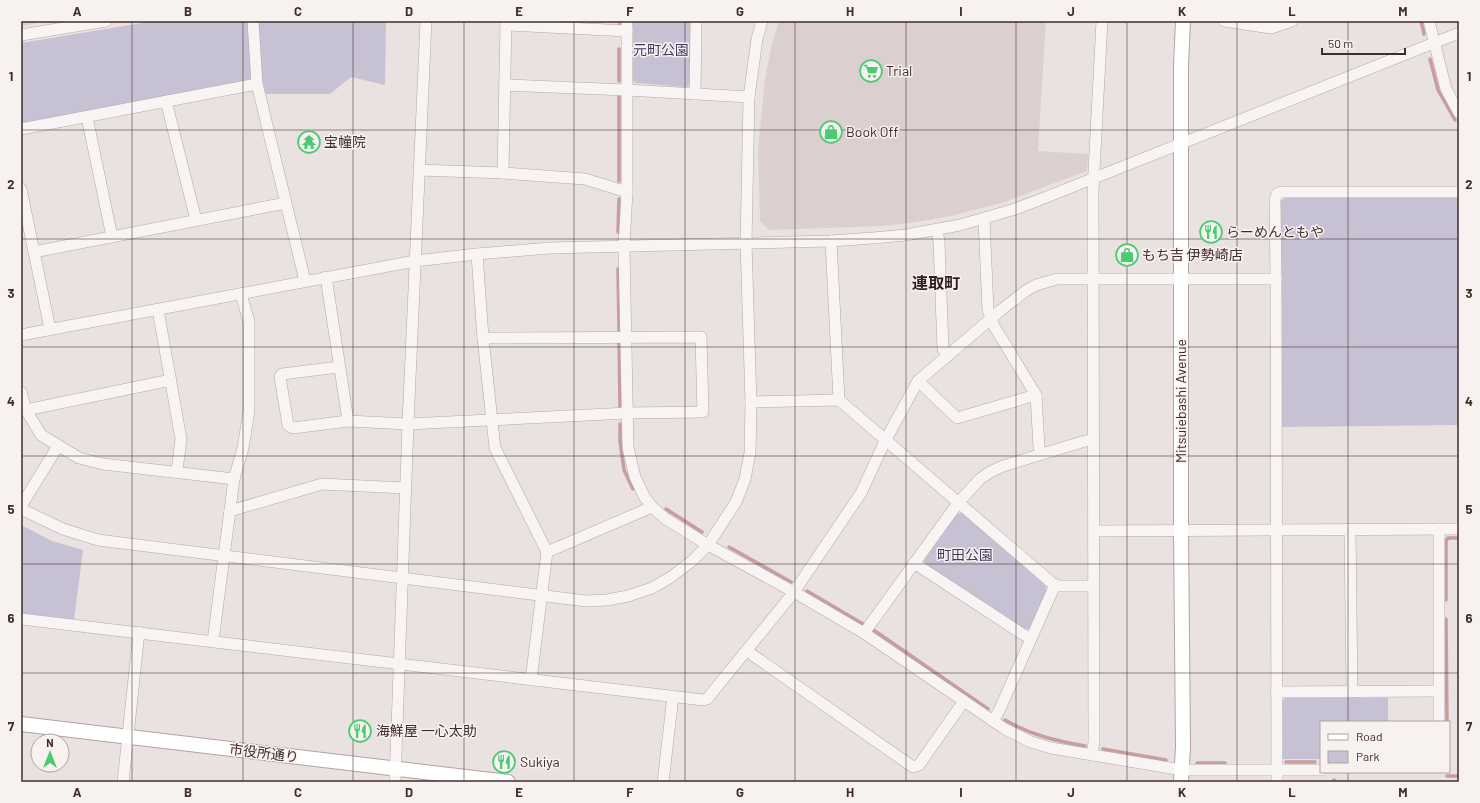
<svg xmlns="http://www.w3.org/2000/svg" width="1480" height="803" font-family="Barlow,'Noto Sans JP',sans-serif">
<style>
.built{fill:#dbd0cf}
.green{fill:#c6c2d3}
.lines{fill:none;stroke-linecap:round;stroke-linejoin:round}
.stream{stroke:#c89d9e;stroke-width:3.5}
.minor-casing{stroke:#b3a8a6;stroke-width:12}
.major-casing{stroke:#b5a2a1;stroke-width:16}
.minor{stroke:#f8f4f4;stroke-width:11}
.major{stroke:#fff;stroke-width:14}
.grid{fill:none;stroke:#402c2a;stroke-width:1;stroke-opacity:0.55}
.labels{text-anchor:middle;stroke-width:3;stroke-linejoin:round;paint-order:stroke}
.park-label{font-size:14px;fill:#42375c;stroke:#f7f1f0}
.poi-label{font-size:14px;fill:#402c2a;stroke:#f7f1f0;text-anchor:start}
.street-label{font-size:14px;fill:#402c2a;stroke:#f7f1f0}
.quarter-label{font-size:16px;font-weight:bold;fill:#311f1c;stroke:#f7f1f0}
.neatline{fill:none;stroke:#402c2a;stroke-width:1.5}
.grid-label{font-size:13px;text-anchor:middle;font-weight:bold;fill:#402c2a}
</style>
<rect width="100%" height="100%" fill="#e9e2e1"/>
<g class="built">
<path d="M 21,21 L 49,21 L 21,26 Z"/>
<path d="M 779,21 L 1046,21 L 1038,151 L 1088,154 L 1087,171 L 1004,202 L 951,216 L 916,222 L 883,226 L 769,230 L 760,221 L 758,148 L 765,80 L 772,43 Z"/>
</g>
<g class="green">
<path d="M 154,21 L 249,21 L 252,75 L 250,81 L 21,124 L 21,43 Z"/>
<path d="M 256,21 L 386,21 L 385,85 L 351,77 L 330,94 L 266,94 L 262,80 Z"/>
<path d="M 633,21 L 691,21 L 690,84 L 686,87 L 636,83 L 632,80 Z"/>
<path d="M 1285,198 L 1459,198 L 1459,425 L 1282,427 L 1281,201 Z"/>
<path d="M 962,513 L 1046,586 L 1046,592 L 1030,629 L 1025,629 L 924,565 L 924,560 L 956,514 Z"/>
<path d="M 21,525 L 52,541 L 83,550 L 74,620 L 21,613 Z"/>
<path d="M 1285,698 L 1388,698 L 1388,722 L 1321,722 L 1321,759 L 1282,759 L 1282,701 Z"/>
</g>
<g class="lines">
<g class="stream">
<path d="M 1421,21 L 1424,34"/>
<path d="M 620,24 L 620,21"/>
<path d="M 1430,59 L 1438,90 L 1455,120"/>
<path d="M 619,81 L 619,49"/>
<path d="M 619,181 L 619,97"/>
<path d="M 618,232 L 619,199"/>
<path d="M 618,269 L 619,330"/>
<path d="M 619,341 L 620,407"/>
<path d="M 620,424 L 620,441 L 624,470 L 633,489"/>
<path d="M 666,509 L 702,532"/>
<path d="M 729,547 L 791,582"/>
<path d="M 807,591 L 875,631 L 988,709"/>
<path d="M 1446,600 L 1446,541 L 1448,538 L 1459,538"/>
<path d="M 1446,619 L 1447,722"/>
<path d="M 1005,720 C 1031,735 1056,741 1085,746"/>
<path d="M 1103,749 L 1166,760"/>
<path d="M 1286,762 L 1315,762"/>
<path d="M 1197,763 L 1225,763"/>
<path d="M 1447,776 L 1459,776"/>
<path d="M 1334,780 L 1336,782"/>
</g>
<g class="minor-casing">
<g id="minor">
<path d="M 253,21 L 257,84 L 305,281"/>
<path d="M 627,21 L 627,192 L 624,246 L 628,448 L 635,477 L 644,496 L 652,507 L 666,519 L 708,545 L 794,592 L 864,633 L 1005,729 L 1031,742 L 1051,748 L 1182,770 L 1321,770"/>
<path d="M 1224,21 L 1271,28 L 1292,21"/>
<path d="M 1429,21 L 1446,89 L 1459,113"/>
<path d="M 506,25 L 627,31"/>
<path d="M 21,35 L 106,21"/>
<path d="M 505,85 L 627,90 L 749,97"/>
<path d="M 695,94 L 696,21"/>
<path d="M 166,101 L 196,220"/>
<path d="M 87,117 L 112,237"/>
<path d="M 21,129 L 257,84"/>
<path d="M 419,170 L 503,173 L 585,179 L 627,192"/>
<path d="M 503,173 L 506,21"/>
<path d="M 21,189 L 50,329"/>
<path d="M 984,219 L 988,310 L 994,326 L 1036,395 L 1039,447 L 1041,454"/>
<path d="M 937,230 L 939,242 L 943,349 L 948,356"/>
<path d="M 831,241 L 839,400"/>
<path d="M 34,252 L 286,203"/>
<path d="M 477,254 L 483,338 L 495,448 L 547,552 L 531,680"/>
<path d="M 326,277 L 348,421"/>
<path d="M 158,310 L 181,439 L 177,471"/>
<path d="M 21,335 L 415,261 L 477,254 L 550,248 L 831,241 L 873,238 L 906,235 L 960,225 L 1012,210 L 1039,200 L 1459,33"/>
<path d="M 339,367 L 282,374 L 280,377 L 288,425 L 293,428 L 348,421 L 408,424 L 628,413 L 703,412 L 701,337 L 483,338"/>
<path d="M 918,381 L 957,418 L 1036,395"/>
<path d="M 21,392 L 26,410 L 41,435 L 79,458 L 103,464 L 234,479"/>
<path d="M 751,402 L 839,400 L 1052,583 L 1059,586 L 1093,586"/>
<path d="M 26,410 L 171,380"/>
<path d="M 21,506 L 58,446"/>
<path d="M 21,509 L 63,529 L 98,540 L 586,601 L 607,600 L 628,596 L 652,588 L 671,577 L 692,561 L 708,545 L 736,502 L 745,479 L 750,453 L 751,402 L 746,243 L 749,97 L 757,39 L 762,21"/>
<path d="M 230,511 L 322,484 L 405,488"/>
<path d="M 1350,529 L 1352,692"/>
<path d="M 1439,529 L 1439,722"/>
<path d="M 1094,531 L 1459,529"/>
<path d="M 547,552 L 652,507"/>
<path d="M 914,563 L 1024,635 L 1031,638"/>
<path d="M 21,619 L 703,700 L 707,699 L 794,592 L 861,493 L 885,441 L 918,381 L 1001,310 L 1027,290 L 1036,285 L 1057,279 L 1276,279"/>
<path d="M 864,633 L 958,503 L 980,479 L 990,472 L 1003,466 L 1085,441 L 1094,440"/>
<path d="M 213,641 L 234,479 L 243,448 L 249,411 L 249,322 L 241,294"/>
<path d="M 747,651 L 913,767 L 919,765 L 964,701"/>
<path d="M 1276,692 L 1438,691"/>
<path d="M 993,721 L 999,711 L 1055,585"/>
<path d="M 1092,755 L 1094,742 L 1093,190 L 1102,21"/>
<path d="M 123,782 L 139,632"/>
<path d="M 395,782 L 408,424 L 426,21"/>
<path d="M 663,782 L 673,696"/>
<path d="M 1277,782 L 1276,279 L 1275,200 L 1277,194 L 1281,192 L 1459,192"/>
</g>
</g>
<g class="major-casing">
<g id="major">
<path d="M 21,724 L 508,782"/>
<path d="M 1181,782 L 1183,747 L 1181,530 L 1181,66 L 1183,21"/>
</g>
</g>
<use href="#minor" class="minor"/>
<use href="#major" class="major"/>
</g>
<path class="grid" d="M 132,21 L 132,782M 243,21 L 243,782M 353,21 L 353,782M 464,21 L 464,782M 574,21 L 574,782M 685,21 L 685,782M 795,21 L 795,782M 906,21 L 906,782M 1016,21 L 1016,782M 1127,21 L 1127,782M 1237,21 L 1237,782M 1348,21 L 1348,722M 21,130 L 1459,130M 21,239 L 1459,239M 21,347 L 1459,347M 21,456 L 1459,456M 21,564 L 1459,564M 21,673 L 1459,673M 1348,772 L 1348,782"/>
<defs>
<g id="supermarket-ring" transform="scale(1.15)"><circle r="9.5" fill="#f7f1f0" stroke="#4aca73" stroke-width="1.5"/><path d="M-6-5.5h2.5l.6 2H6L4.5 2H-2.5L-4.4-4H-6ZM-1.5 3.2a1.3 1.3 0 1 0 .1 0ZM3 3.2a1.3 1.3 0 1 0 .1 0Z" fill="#4aca73"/></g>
<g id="shop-ring" transform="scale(1.15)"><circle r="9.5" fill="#f7f1f0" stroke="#4aca73" stroke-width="1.5"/><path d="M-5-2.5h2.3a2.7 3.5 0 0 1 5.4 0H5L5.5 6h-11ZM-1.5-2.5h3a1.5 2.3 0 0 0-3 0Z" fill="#4aca73"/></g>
<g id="temple-ring" transform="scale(1.15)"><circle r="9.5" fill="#f7f1f0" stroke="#4aca73" stroke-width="1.5"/><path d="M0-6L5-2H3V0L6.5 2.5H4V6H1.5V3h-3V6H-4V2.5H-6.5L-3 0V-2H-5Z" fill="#4aca73"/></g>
<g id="restaurant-ring" transform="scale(1.15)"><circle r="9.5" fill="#f7f1f0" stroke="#4aca73" stroke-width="1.5"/><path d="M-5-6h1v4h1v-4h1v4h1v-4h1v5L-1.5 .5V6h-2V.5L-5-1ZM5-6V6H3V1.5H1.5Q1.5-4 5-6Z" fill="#4aca73"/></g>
</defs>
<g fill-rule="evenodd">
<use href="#supermarket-ring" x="871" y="71"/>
<use href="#shop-ring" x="831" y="132"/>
<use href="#temple-ring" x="309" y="142"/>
<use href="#restaurant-ring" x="1211" y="232"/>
<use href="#shop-ring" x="1127" y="255"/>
<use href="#restaurant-ring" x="360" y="731"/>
<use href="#restaurant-ring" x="504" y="762"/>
</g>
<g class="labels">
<g class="park-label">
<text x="661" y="55">元町公園</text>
<text x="965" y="560">町田公園</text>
</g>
<g class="poi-label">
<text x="886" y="76">Trial</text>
<text x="846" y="137">Book Off</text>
<text x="324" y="147">宝幢院</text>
<text x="1226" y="237">らーめんともや</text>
<text x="1142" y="260">もち吉 伊勢崎店</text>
<text x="376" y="736">海鮮屋 一心太助</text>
<text x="520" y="767">Sukiya</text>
</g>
<g class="street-label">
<text transform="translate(1181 401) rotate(-90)" y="5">Mitsuiebashi Avenue</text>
<text transform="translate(264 753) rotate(7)" y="5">市役所通り</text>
</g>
<g class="quarter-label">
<text x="936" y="289">連取町</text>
</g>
</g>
<rect width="1480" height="803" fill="none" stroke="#f7f1f0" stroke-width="44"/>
<rect x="1320" y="721" width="130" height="52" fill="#f7f1f0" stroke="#aea2a1"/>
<rect x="1328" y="734" width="20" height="6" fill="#ffffff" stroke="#aea2a1"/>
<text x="1356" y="741" font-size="12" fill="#402c2a">Road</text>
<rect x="1328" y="751" width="20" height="12" fill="#c6c2d3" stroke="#aea2a1"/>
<text x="1356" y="761" font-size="12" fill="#402c2a">Park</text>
<g transform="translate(50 753)"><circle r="19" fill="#f7f1f0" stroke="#aea2a1"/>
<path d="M0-3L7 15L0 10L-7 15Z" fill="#4aca73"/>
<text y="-6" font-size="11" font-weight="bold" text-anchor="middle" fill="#402c2a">N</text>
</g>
<path d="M1322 48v6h83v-6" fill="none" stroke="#402c2a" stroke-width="2"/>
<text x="1328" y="48" font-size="12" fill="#402c2a" stroke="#f7f1f0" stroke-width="3" paint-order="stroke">50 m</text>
<rect x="22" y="22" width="1436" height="759" class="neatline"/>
<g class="grid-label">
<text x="77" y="16">A</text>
<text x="188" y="16">B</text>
<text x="298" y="16">C</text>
<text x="409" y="16">D</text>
<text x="519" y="16">E</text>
<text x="630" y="16">F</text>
<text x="740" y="16">G</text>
<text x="850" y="16">H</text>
<text x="961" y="16">I</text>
<text x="1071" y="16">J</text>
<text x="1182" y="16">K</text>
<text x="1292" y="16">L</text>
<text x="1403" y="16">M</text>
<text x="11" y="81">1</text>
<text x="1469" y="81">1</text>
<text x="11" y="189">2</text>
<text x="1469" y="189">2</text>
<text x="11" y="298">3</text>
<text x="1469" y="298">3</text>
<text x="11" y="406">4</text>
<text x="1469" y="406">4</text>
<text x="11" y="514">5</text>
<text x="1469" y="514">5</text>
<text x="11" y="623">6</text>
<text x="1469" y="623">6</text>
<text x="11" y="731">7</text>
<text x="1469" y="731">7</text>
<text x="77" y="797">A</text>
<text x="188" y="797">B</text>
<text x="298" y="797">C</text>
<text x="409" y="797">D</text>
<text x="519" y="797">E</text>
<text x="630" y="797">F</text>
<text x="740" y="797">G</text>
<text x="850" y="797">H</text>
<text x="961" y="797">I</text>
<text x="1071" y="797">J</text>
<text x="1182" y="797">K</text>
<text x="1292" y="797">L</text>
<text x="1403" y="797">M</text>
</g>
</svg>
